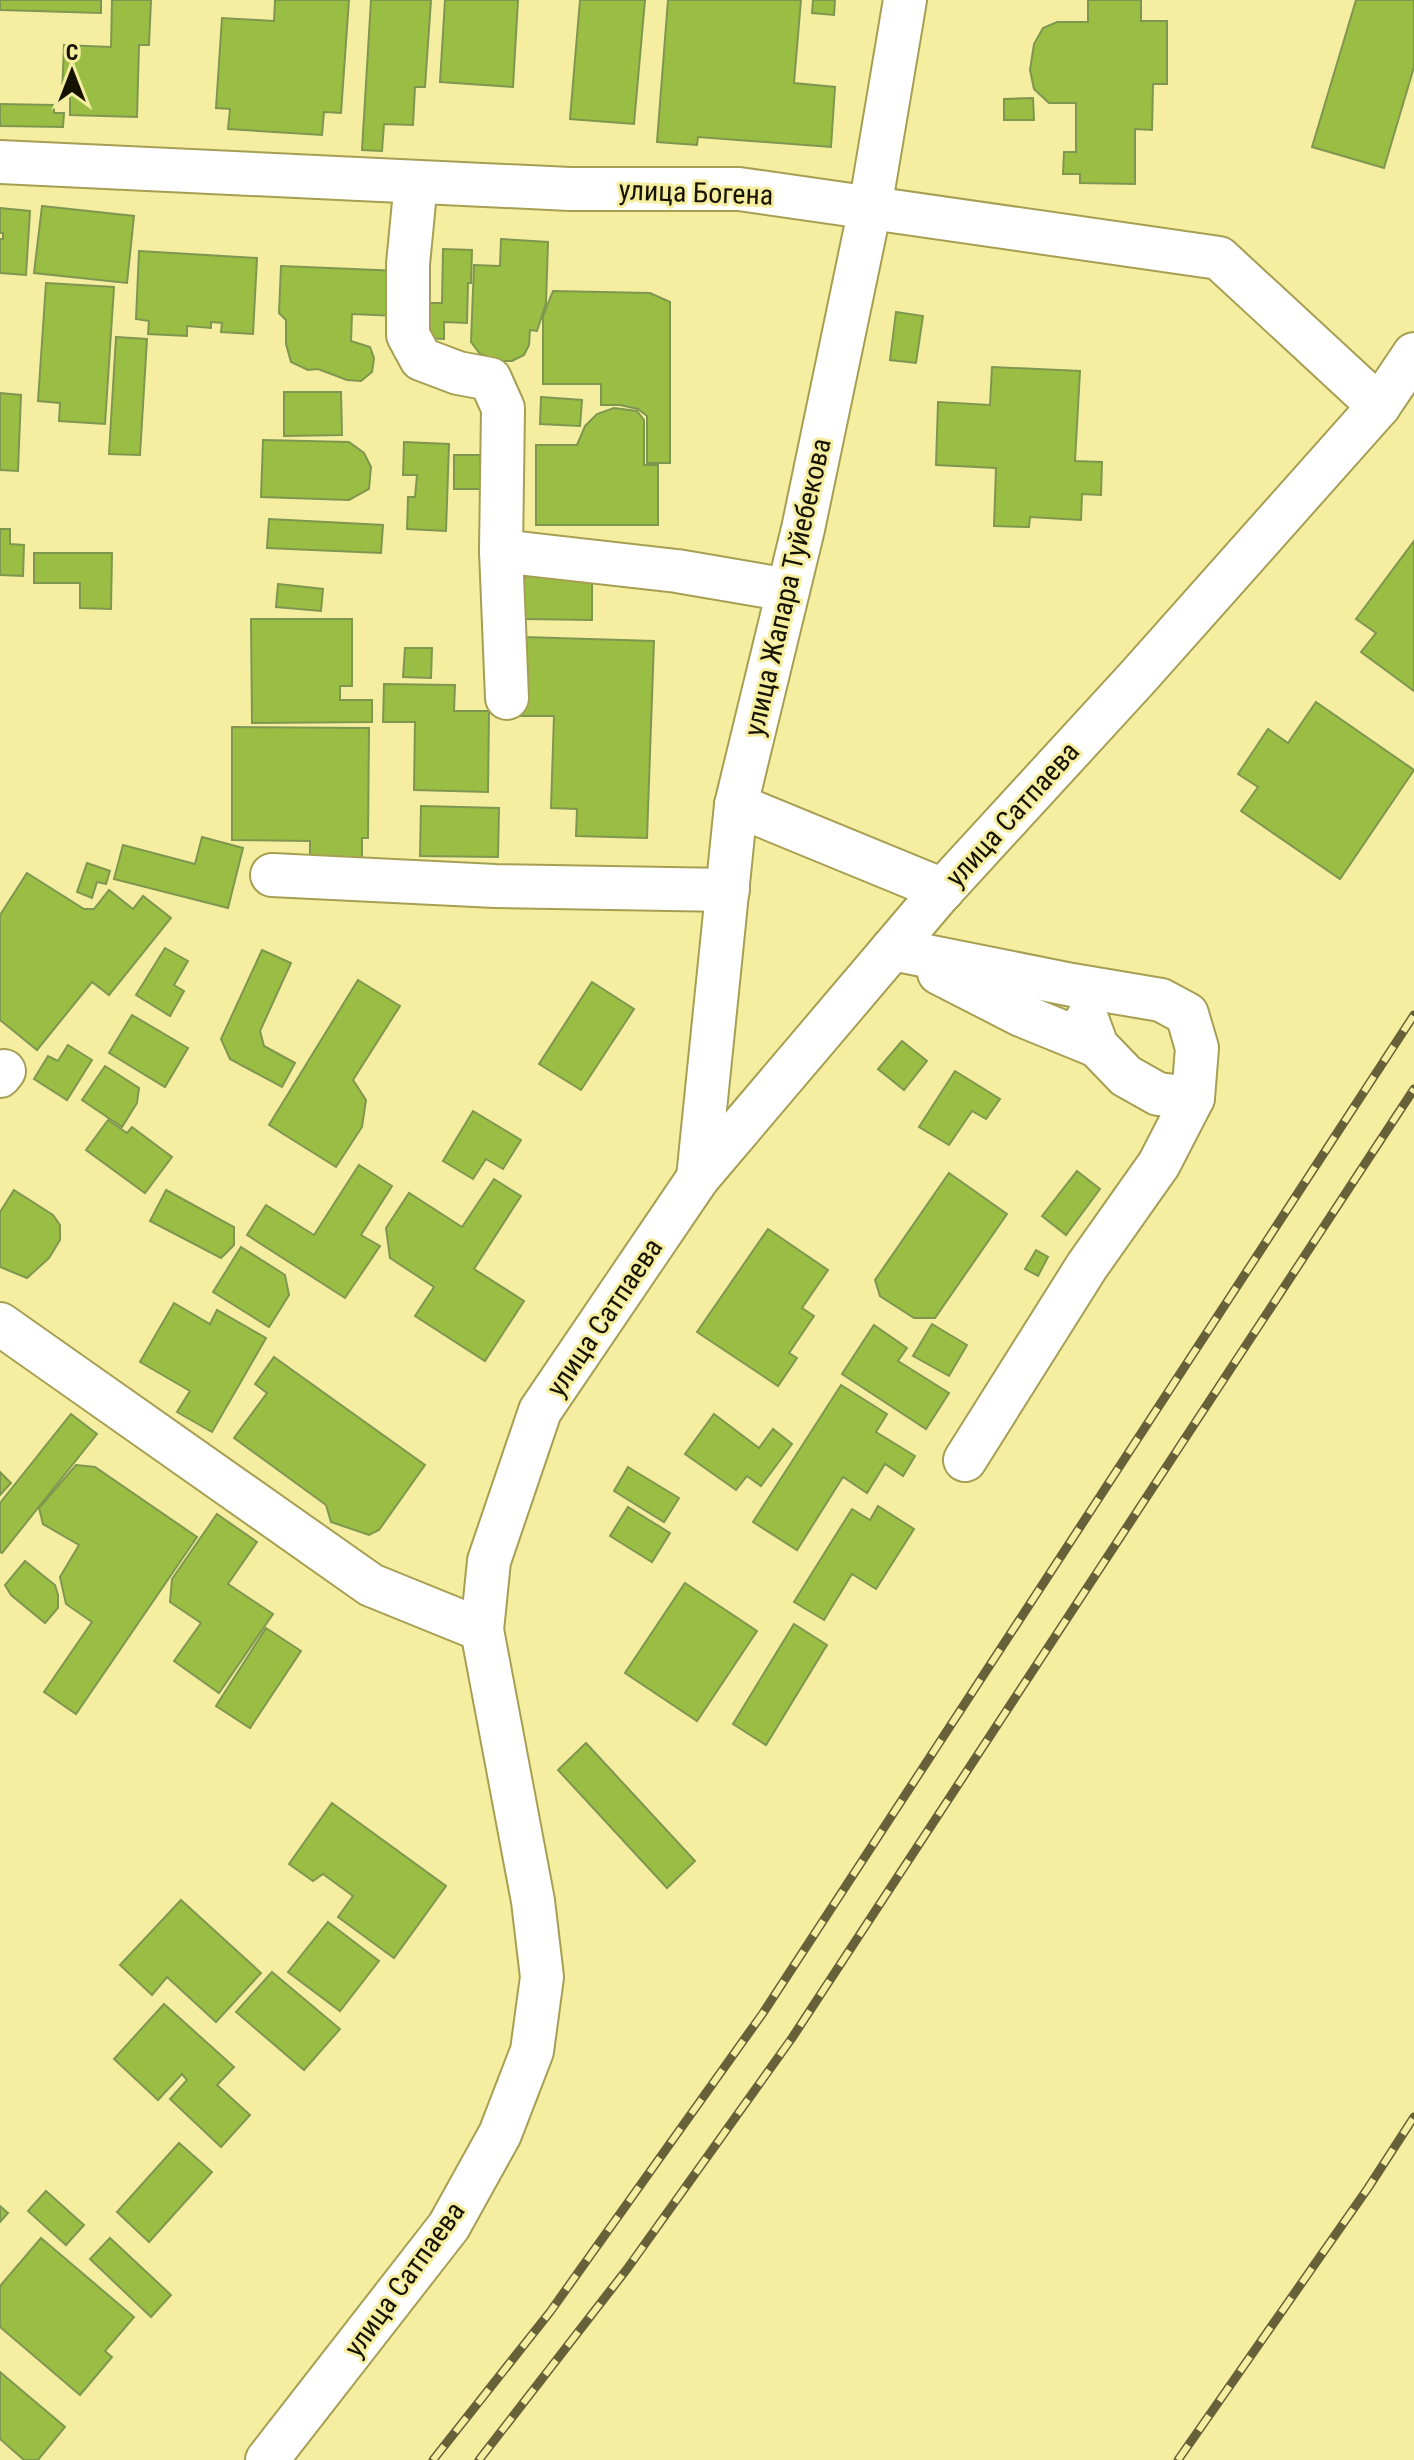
<svg xmlns="http://www.w3.org/2000/svg" width="1414" height="2460" font-family="'Roboto Condensed',sans-serif">
<style>
.building{fill:#9abe43;stroke:#7f9650;stroke-width:2}
.lines{fill:none;stroke-linecap:round;stroke-linejoin:round}
.minor-casing{stroke:#a69f53;stroke-width:46}
.minor{stroke:#fff;stroke-width:42}
.rail-casing{stroke:#666139;stroke-width:9}
.rail{stroke:#f5eea0;stroke-width:6;stroke-dasharray:18;stroke-linecap:butt}
.labels{text-anchor:middle;stroke-width:6;stroke-linejoin:round;paint-order:stroke}
.street-label{font-size:28px;fill:#161300;stroke:#f5eea0}
</style>
<rect width="100%" height="100%" fill="#f5eea0"/>
<g class="building">
<path d="M 0,0 L 101,0 L 101,13 L 0,10 Z"/>
<path d="M 112,0 L 151,0 L 149,45 L 139,45 L 137,117 L 70,115 L 70,97 L 62,97 L 64,45 L 111,47 Z"/>
<path d="M 275,0 L 349,0 L 341,113 L 324,112 L 322,135 L 228,129 L 230,109 L 216,108 L 222,18 L 274,21 Z"/>
<path d="M 371,0 L 431,0 L 425,87 L 415,87 L 413,125 L 384,124 L 382,151 L 362,150 Z"/>
<path d="M 445,0 L 518,0 L 513,87 L 440,82 Z"/>
<path d="M 580,0 L 645,0 L 634,124 L 570,119 Z"/>
<path d="M 668,0 L 801,0 L 794,83 L 835,87 L 831,147 L 698,137 L 697,145 L 657,142 Z"/>
<path d="M 813,0 L 835,0 L 834,15 L 812,13 Z"/>
<path d="M 1088,0 L 1141,0 L 1141,21 L 1167,21 L 1167,84 L 1153,84 L 1152,130 L 1135,129 L 1135,184 L 1080,183 L 1080,174 L 1063,174 L 1064,152 L 1076,152 L 1076,103 L 1049,103 L 1034,89 L 1030,70 L 1034,44 L 1043,28 L 1057,22 L 1088,22 Z"/>
<path d="M 1356,0 L 1414,0 L 1414,67 L 1384,168 L 1312,147 Z"/>
<path d="M 1033,98 L 1034,120 L 1004,120 L 1004,99 Z"/>
<path d="M 0,104 L 54,105 L 54,113 L 64,113 L 63,127 L 0,126 Z"/>
<path d="M 42,206 L 134,216 L 127,283 L 34,273 Z"/>
<path d="M 0,208 L 30,211 L 26,275 L 0,273 L 0,239 L 3,239 L 3,233 L 0,233 Z"/>
<path d="M 501,239 L 548,242 L 546,303 L 537,331 L 530,330 L 529,345 L 524,355 L 512,361 L 498,361 L 480,354 L 471,342 L 474,265 L 500,266 Z"/>
<path d="M 443,249 L 472,250 L 471,283 L 468,283 L 467,323 L 444,322 L 444,339 L 424,338 L 424,303 L 442,303 Z"/>
<path d="M 139,251 L 257,258 L 253,334 L 221,332 L 222,323 L 211,322 L 211,328 L 187,326 L 187,336 L 148,334 L 149,321 L 136,319 Z"/>
<path d="M 281,266 L 400,271 L 398,316 L 352,314 L 351,341 L 370,347 L 374,358 L 372,372 L 361,381 L 347,380 L 318,369 L 308,370 L 291,362 L 286,344 L 286,320 L 279,313 Z"/>
<path d="M 46,283 L 114,287 L 105,424 L 59,421 L 60,403 L 38,401 Z"/>
<path d="M 553,291 L 650,293 L 670,302 L 670,463 L 647,463 L 647,416 L 638,409 L 620,405 L 601,405 L 601,384 L 543,384 L 543,316 Z"/>
<path d="M 896,312 L 923,316 L 916,363 L 890,360 Z"/>
<path d="M 116,337 L 147,339 L 140,455 L 109,454 Z"/>
<path d="M 992,367 L 1080,371 L 1075,461 L 1102,462 L 1101,495 L 1082,494 L 1081,520 L 1030,517 L 1029,527 L 994,526 L 996,468 L 936,465 L 938,402 L 990,405 Z"/>
<path d="M 284,392 L 341,392 L 342,435 L 284,436 Z"/>
<path d="M 0,393 L 21,395 L 18,471 L 0,470 Z"/>
<path d="M 541,397 L 582,400 L 580,426 L 540,424 Z"/>
<path d="M 614,408 L 637,411 L 644,420 L 644,465 L 658,465 L 658,525 L 536,525 L 536,445 L 577,445 L 585,426 L 597,414 Z"/>
<path d="M 263,440 L 349,442 L 364,453 L 371,467 L 369,489 L 349,500 L 261,497 Z"/>
<path d="M 404,442 L 449,444 L 446,531 L 407,529 L 408,497 L 415,497 L 417,475 L 403,475 Z"/>
<rect x="454" y="455" width="26" height="34"/>
<path d="M 269,519 L 383,525 L 381,553 L 267,548 Z"/>
<path d="M 0,529 L 10,529 L 10,544 L 24,545 L 23,576 L 0,575 Z"/>
<path d="M 1414,541 L 1414,691 L 1361,652 L 1376,633 L 1356,619 Z"/>
<path d="M 34,553 L 112,553 L 111,609 L 80,608 L 80,583 L 34,583 Z"/>
<path d="M 524,576 L 592,577 L 592,620 L 523,619 Z"/>
<path d="M 278,584 L 323,589 L 321,611 L 276,607 Z"/>
<path d="M 251,619 L 352,619 L 352,686 L 340,686 L 340,700 L 372,700 L 372,722 L 252,723 Z"/>
<path d="M 523,637 L 654,641 L 647,838 L 576,836 L 577,809 L 551,808 L 554,716 L 521,716 Z"/>
<path d="M 405,648 L 432,648 L 431,678 L 403,677 Z"/>
<path d="M 384,684 L 455,685 L 454,711 L 489,711 L 488,792 L 414,790 L 415,722 L 383,722 Z"/>
<path d="M 1316,702 L 1414,770 L 1340,879 L 1241,811 L 1258,787 L 1238,774 L 1268,729 L 1288,743 Z"/>
<path d="M 232,727 L 369,728 L 368,838 L 362,838 L 362,860 L 310,860 L 310,841 L 232,840 Z"/>
<path d="M 421,806 L 499,808 L 498,857 L 420,856 Z"/>
<path d="M 202,837 L 243,848 L 228,908 L 114,879 L 123,845 L 195,864 Z"/>
<path d="M 87,863 L 110,871 L 106,884 L 97,882 L 92,898 L 77,892 Z"/>
<path d="M 27,873 L 84,909 L 94,909 L 109,890 L 133,909 L 143,896 L 171,918 L 109,995 L 92,982 L 37,1050 L 0,1020 L 0,915 Z"/>
<path d="M 165,948 L 188,961 L 174,985 L 184,991 L 170,1016 L 136,995 Z"/>
<path d="M 262,950 L 291,963 L 260,1031 L 264,1046 L 295,1063 L 282,1087 L 230,1059 L 221,1039 Z"/>
<path d="M 358,980 L 400,1006 L 353,1080 L 366,1100 L 362,1127 L 336,1167 L 269,1125 Z"/>
<path d="M 592,982 L 634,1009 L 581,1090 L 539,1064 Z"/>
<path d="M 132,1015 L 188,1048 L 165,1087 L 109,1053 Z"/>
<path d="M 902,1041 L 927,1061 L 904,1090 L 878,1069 Z"/>
<path d="M 68,1045 L 92,1060 L 67,1100 L 34,1079 L 48,1056 L 58,1061 Z"/>
<path d="M 105,1066 L 139,1088 L 137,1103 L 122,1127 L 82,1100 Z"/>
<path d="M 955,1071 L 1000,1099 L 986,1119 L 972,1111 L 949,1145 L 919,1127 Z"/>
<path d="M 473,1111 L 521,1140 L 503,1169 L 486,1159 L 473,1179 L 443,1161 Z"/>
<path d="M 108,1120 L 127,1133 L 132,1127 L 172,1157 L 145,1193 L 86,1150 Z"/>
<path d="M 359,1165 L 392,1186 L 361,1235 L 380,1246 L 345,1298 L 247,1235 L 266,1205 L 314,1235 Z"/>
<path d="M 1077,1171 L 1100,1189 L 1066,1235 L 1042,1216 Z"/>
<path d="M 949,1173 L 1007,1214 L 935,1318 L 914,1318 L 880,1296 L 875,1280 Z"/>
<path d="M 494,1179 L 521,1196 L 474,1269 L 524,1301 L 485,1361 L 415,1316 L 434,1287 L 390,1258 L 386,1228 L 409,1193 L 462,1227 Z"/>
<path d="M 14,1190 L 53,1215 L 60,1225 L 60,1240 L 49,1258 L 27,1278 L 0,1267 L 0,1212 Z"/>
<path d="M 166,1190 L 234,1227 L 234,1245 L 221,1258 L 150,1221 Z"/>
<path d="M 768,1229 L 828,1270 L 802,1308 L 814,1316 L 789,1353 L 797,1358 L 778,1386 L 697,1332 Z"/>
<path d="M 241,1247 L 285,1275 L 289,1295 L 269,1327 L 213,1292 Z"/>
<path d="M 1036,1250 L 1048,1257 L 1038,1276 L 1025,1269 Z"/>
<path d="M 174,1303 L 210,1324 L 217,1310 L 266,1338 L 212,1432 L 177,1412 L 190,1391 L 140,1362 Z"/>
<path d="M 932,1324 L 967,1345 L 949,1376 L 913,1356 Z"/>
<path d="M 874,1325 L 907,1348 L 898,1361 L 949,1393 L 926,1429 L 842,1374 Z"/>
<path d="M 274,1357 L 425,1465 L 379,1530 L 369,1535 L 331,1522 L 326,1505 L 234,1438 L 267,1393 L 255,1384 Z"/>
<path d="M 841,1385 L 887,1414 L 876,1432 L 915,1456 L 903,1476 L 885,1464 L 867,1493 L 843,1477 L 797,1550 L 753,1522 Z"/>
<path d="M 71,1414 L 97,1434 L 2,1553 L 0,1552 L 0,1503 Z"/>
<path d="M 714,1414 L 759,1448 L 773,1429 L 792,1444 L 761,1486 L 747,1476 L 736,1490 L 685,1454 Z"/>
<path d="M 76,1465 L 95,1467 L 197,1537 L 76,1714 L 44,1692 L 92,1622 L 66,1604 L 60,1577 L 79,1545 L 43,1524 L 39,1508 Z"/>
<path d="M 628,1467 L 679,1498 L 664,1522 L 614,1491 Z"/>
<path d="M 0,1472 L 11,1483 L 0,1495 Z"/>
<path d="M 878,1506 L 914,1529 L 876,1589 L 852,1574 L 824,1620 L 794,1602 L 852,1509 L 870,1520 Z"/>
<path d="M 628,1507 L 670,1533 L 652,1562 L 610,1536 Z"/>
<path d="M 217,1514 L 257,1542 L 228,1584 L 273,1614 L 219,1693 L 174,1661 L 201,1623 L 170,1602 L 172,1579 Z"/>
<path d="M 25,1561 L 55,1585 L 58,1595 L 58,1608 L 45,1623 L 11,1595 L 5,1585 Z"/>
<path d="M 685,1583 L 757,1631 L 697,1721 L 625,1673 Z"/>
<path d="M 794,1624 L 827,1645 L 766,1745 L 733,1724 Z"/>
<path d="M 266,1628 L 301,1651 L 250,1728 L 216,1706 Z"/>
<path d="M 586,1743 L 695,1861 L 667,1888 L 558,1770 Z"/>
<path d="M 332,1803 L 446,1886 L 394,1958 L 338,1917 L 353,1896 L 323,1874 L 313,1881 L 289,1864 Z"/>
<path d="M 181,1900 L 261,1973 L 216,2022 L 167,1977 L 152,1995 L 120,1965 Z"/>
<path d="M 328,1922 L 379,1961 L 340,2011 L 288,1972 Z"/>
<path d="M 272,1972 L 340,2029 L 304,2070 L 236,2012 Z"/>
<path d="M 164,2004 L 234,2067 L 217,2085 L 250,2115 L 221,2147 L 170,2099 L 187,2080 L 182,2074 L 158,2100 L 114,2059 Z"/>
<path d="M 179,2143 L 212,2172 L 149,2242 L 117,2212 Z"/>
<path d="M 46,2191 L 84,2225 L 66,2245 L 28,2211 Z"/>
<path d="M 0,2206 L 8,2213 L 0,2222 Z"/>
<path d="M 41,2238 L 134,2317 L 105,2351 L 112,2357 L 80,2395 L 0,2327 L 0,2286 Z"/>
<path d="M 110,2238 L 171,2295 L 151,2317 L 90,2259 Z"/>
<path d="M 0,2372 L 65,2427 L 38,2460 L 24,2460 L 0,2439 Z"/>
</g>
<g class="lines">
<g class="minor-casing">
<g id="minor">
<path d="M 0,162 L 570,189 L 739,189 L 1219,258 L 1379,406"/>
<path d="M 416,182 L 408,264 L 408,335 L 421,359 L 458,373 L 490,379 L 503,408 L 501,551 L 507,698"/>
<path d="M 501,551 L 677,571 L 788,590"/>
<path d="M 736,805 L 943,890"/>
<path d="M 272,875 L 495,886 L 728,890"/>
<path d="M 892,949 L 1072,985 L 1161,1000 L 1187,1014 L 1197,1048 L 1193,1098 L 1159,1164 L 1087,1266 L 965,1460"/>
<path d="M 939,973 L 1021,1015 L 1097,1046"/>
<path d="M 1087,1019 L 1097,1046 L 1126,1076 L 1158,1094 L 1193,1098"/>
<path d="M 0,1076 L 4,1071"/>
<path d="M 698,1178 L 736,805 L 803,529 L 870,208 L 905,0"/>
<path d="M 0,1324 L 371,1585 L 482,1630"/>
<path d="M 267,2460 L 449,2226 L 500,2134 L 532,2051 L 542,1977 L 533,1901 L 482,1630 L 489,1561 L 540,1411 L 698,1178 L 938,895 L 1138,677 L 1379,406 L 1414,354"/>
</g>
</g>
<use href="#minor" class="minor"/>
<g class="rail-casing">
<g id="rail">
<path d="M 433,2460 L 550,2312 L 763,2013 L 1414,1015"/>
<path d="M 479,2460 L 627,2269 L 792,2038 L 1414,1089"/>
<path d="M 1178,2460 L 1368,2188 L 1414,2117"/>
</g>
</g>
<use href="#rail" class="rail"/>
</g>
<g class="labels">
<g class="street-label">
<text transform="translate(696 192) rotate(2)" y="10">улица Богена</text>
<text transform="translate(787 587) rotate(-77)" y="10">улица Жапара Туйебекова</text>
<text transform="translate(1012 814) rotate(-48)" y="10">улица Сатпаева</text>
<text transform="translate(604 1317) rotate(-56)" y="10">улица Сатпаева</text>
<text transform="translate(404 2279) rotate(-54)" y="10">улица Сатпаева</text>
</g>
</g>
<g transform="translate(72 72)" stroke="#f5eea0" stroke-width="6" paint-order="stroke">
<path d="M0-6L14 30L0 20L-14 30Z" fill="#161300"/>
<text y="-12" font-size="22" font-weight="bold" text-anchor="middle" fill="#161300">С</text>
</g>
</svg>
